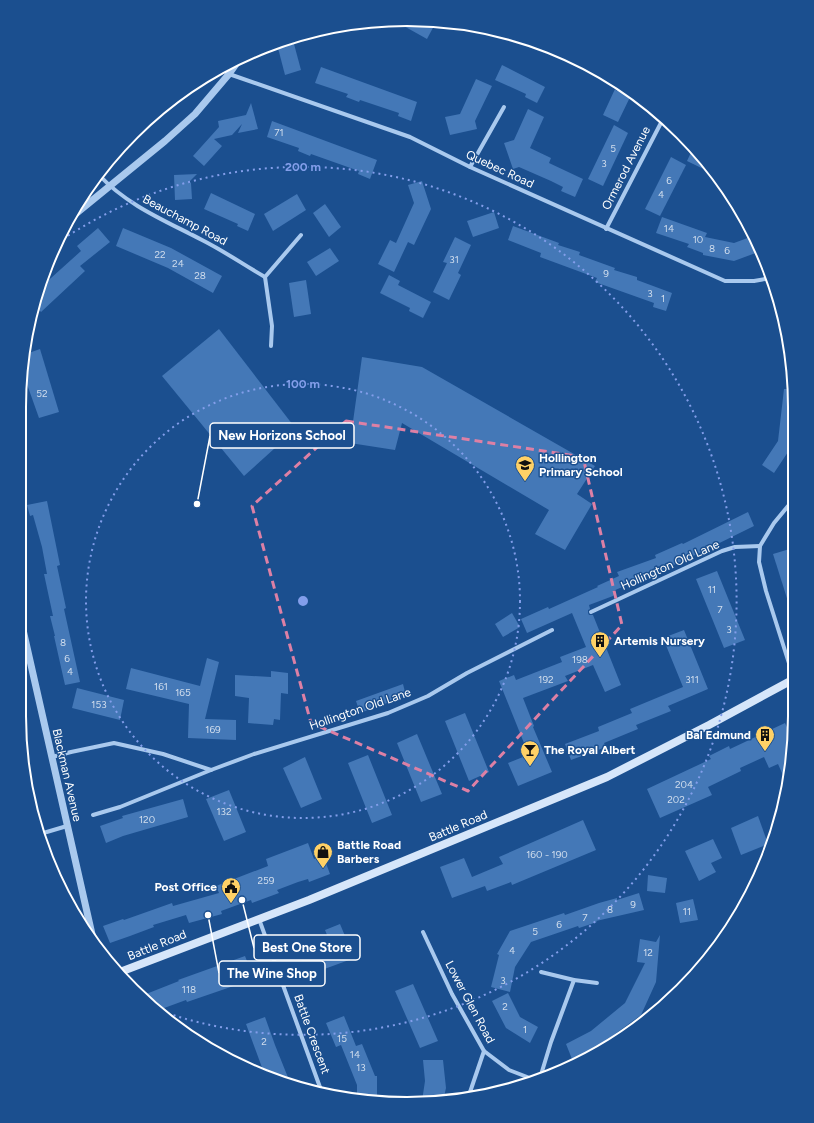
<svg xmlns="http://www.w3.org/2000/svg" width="814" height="1123" font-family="Figtree,sans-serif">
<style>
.building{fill:#4478b7}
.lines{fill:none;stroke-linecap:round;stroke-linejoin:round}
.minor{stroke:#a9c9ee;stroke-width:4}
.tertiary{stroke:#a9c9ee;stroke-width:7}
.secondary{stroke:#d6e6fa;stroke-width:8}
.marked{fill:none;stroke:#dd80a5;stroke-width:3;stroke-dasharray:8 5;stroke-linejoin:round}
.ring{fill:none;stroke:#839eea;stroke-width:2;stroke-dasharray:2 4}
.labels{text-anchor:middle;stroke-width:3;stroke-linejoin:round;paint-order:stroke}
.number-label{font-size:10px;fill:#d0dded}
.street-label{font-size:12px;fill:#fff;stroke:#1b4f8f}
.poi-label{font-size:12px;font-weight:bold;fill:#fff;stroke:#1b4f8f;text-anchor:start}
.rim{fill:none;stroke:#fff;stroke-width:2}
.centre{fill:#839eea;stroke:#1b4f8f;stroke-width:2}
.ring-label{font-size:12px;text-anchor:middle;font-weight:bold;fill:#839eea;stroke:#1b4f8f;stroke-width:3;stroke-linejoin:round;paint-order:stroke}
.leader{fill:none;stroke:#fff;stroke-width:1.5}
.callout-dot{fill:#fff;stroke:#1b4f8f;stroke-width:1.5}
.callout{fill:#1b4f8f;stroke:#fff;stroke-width:1.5}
.callout-label{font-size:13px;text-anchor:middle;font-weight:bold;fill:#fff}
</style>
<rect width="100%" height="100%" fill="#1b4f8f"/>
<g class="building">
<path d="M 393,20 L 419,21 L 436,22 L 427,39 Z"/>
<path d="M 294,44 L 301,70 L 285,75 L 278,48 Z"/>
<path d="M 502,65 L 545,87 L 537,103 L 525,97 L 526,94 L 495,80 Z"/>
<path d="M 321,67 L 417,102 L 411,121 L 398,116 L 399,113 L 360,100 L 359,102 L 346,97 L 348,94 L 315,83 Z"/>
<path d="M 476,79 L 492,86 L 475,121 L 477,129 L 450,135 L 445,117 L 460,114 Z"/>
<path d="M 620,85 L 632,93 L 618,122 L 603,115 L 615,89 L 617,91 Z"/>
<path d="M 251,103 L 258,129 L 238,133 L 242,124 L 232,135 L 214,139 L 222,146 L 204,166 L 193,156 L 219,127 L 218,121 L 246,115 Z"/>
<path d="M 528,109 L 544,117 L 530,148 L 551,158 L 549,163 L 583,179 L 575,197 L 561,191 L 563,187 L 551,181 L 519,167 L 513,169 L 504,143 L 514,140 Z"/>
<path d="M 272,121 L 377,160 L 370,179 L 358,174 L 359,171 L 311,154 L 310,156 L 298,151 L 299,148 L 267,137 Z"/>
<path d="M 614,125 L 628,133 L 603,186 L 588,179 Z"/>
<path d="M 693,148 L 715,171 L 718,176 L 687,161 Z"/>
<path d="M 671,157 L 686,165 L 660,216 L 645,209 Z"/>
<path d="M 197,174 L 189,182 L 191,183 L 192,199 L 175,200 L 174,175 Z"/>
<path d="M 422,181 L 431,209 L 414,245 L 408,242 L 394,272 L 378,264 L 390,240 L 396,243 L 414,203 L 408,185 Z"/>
<path d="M 211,193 L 255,214 L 248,231 L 237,226 L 238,224 L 204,209 Z"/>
<path d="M 297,194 L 306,210 L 273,231 L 264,214 Z"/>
<path d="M 325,204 L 341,227 L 329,237 L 313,213 Z"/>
<path d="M 494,212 L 499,228 L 473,237 L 467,221 Z"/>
<path d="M 662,217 L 707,233 L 705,237 L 734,243 L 753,236 L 761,251 L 734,261 L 703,255 L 703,253 L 687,247 L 689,244 L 656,233 Z"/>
<path d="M 513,226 L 559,243 L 558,245 L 580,252 L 579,255 L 615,268 L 614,270 L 637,277 L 637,280 L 672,293 L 666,311 L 653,307 L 654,303 L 595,282 L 597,278 L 540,257 L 541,253 L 508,240 Z"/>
<path d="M 98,228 L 110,242 L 80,266 L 85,271 L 41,312 L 34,304 L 41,287 L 81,251 L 77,246 Z"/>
<path d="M 123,228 L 171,248 L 222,276 L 213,293 L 168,268 L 116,246 Z"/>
<path d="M 455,237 L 471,245 L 458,273 L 461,275 L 449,300 L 433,292 L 447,263 L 443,262 Z"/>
<path d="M 330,248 L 339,261 L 316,276 L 307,262 Z"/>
<path d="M 389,275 L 400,281 L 398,285 L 431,302 L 423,318 L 409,311 L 410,308 L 380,293 Z"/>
<path d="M 306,280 L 311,314 L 294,317 L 289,283 Z"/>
<path d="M 219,329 L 296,429 L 244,476 L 162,376 Z"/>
<path d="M 40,349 L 59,412 L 39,418 L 23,373 L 26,354 Z"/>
<path d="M 362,357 L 422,367 L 595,466 L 577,494 L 592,504 L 565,550 L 535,534 L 549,510 L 402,423 L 395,450 L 350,443 Z"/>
<path d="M 784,389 L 792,389 L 792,446 L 774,473 L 762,465 L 778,441 Z"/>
<path d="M 47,501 L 60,565 L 57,566 L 66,608 L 64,609 L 80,682 L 65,685 L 54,636 L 55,636 L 50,616 L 53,616 L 44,574 L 47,574 L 42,547 L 33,515 L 30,516 L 27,505 Z"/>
<path d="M 748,512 L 754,526 L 685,560 L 613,591 L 615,594 L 613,596 L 589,605 L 590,609 L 588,610 L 588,613 L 589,615 L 593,615 L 621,685 L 605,692 L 593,665 L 565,676 L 568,681 L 523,698 L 534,726 L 533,727 L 552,772 L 518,786 L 508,763 L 523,757 L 521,750 L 526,748 L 499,681 L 514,675 L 516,680 L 562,662 L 560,657 L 586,647 L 572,613 L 527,633 L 521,619 L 548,607 L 549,609 L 598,587 L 597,586 L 619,576 L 617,572 L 656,558 L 655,555 L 682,543 L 683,544 Z"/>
<path d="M 793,548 L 793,611 L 791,611 L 773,554 Z"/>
<path d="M 717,571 L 745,640 L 724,648 L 696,579 Z"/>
<path d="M 512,613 L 520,627 L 503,637 L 495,624 Z"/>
<path d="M 684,630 L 708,689 L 668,706 L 671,711 L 636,725 L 638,729 L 604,743 L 606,747 L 571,760 L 565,744 L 599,731 L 598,727 L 632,713 L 630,709 L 683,687 L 663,638 Z"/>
<path d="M 207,658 L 219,662 L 205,719 L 236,720 L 236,740 L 188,738 L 189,704 L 126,689 L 131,668 L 200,686 Z"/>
<path d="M 271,671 L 288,673 L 288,694 L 281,693 L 280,720 L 274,719 L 273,725 L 248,723 L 249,698 L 235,696 L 235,675 L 271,677 Z"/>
<path d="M 403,684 L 406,696 L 360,713 L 356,701 Z"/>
<path d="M 77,688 L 124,700 L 120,720 L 72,708 Z"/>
<path d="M 465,713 L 489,772 L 469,781 L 445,721 Z"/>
<path d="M 785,723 L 794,742 L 786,782 L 778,764 L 769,768 L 764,757 L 740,768 L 741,771 L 708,787 L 712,795 L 660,818 L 647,789 L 711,759 L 709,756 L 729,746 L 730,749 Z"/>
<path d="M 417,734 L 442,794 L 421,802 L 397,743 Z"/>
<path d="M 368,755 L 392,815 L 372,823 L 348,763 Z"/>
<path d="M 305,757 L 322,799 L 301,808 L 283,768 Z"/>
<path d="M 229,790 L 246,832 L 224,841 L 206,799 Z"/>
<path d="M 183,799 L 188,817 L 123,836 L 106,843 L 100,826 L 123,818 L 122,816 Z"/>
<path d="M 758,816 L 768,844 L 741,855 L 731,828 Z"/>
<path d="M 583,820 L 596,850 L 512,885 L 511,882 L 487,891 L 485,886 L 452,898 L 440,867 L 464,858 L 472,877 L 503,864 L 499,857 Z"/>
<path d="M 713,839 L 722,858 L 711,863 L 716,872 L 699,881 L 685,851 Z"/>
<path d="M 308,843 L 314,859 L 323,855 L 330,874 L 309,882 L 308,879 L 298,882 L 277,890 L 279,893 L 252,903 L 251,900 L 221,911 L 222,914 L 189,923 L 186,915 L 153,925 L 154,927 L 130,936 L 110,943 L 103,926 L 123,919 L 124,920 L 172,903 L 173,906 L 219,893 L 216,886 L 268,866 L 266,859 Z"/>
<path d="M 648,875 L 667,878 L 665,893 L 647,891 Z"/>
<path d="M 639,893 L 644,910 L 596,921 L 597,922 L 579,928 L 578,926 L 531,942 L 515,967 L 510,992 L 491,987 L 499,955 L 497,954 L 510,931 L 564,913 L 565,915 L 599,903 L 617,898 L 617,900 Z"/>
<path d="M 693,899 L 698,920 L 680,923 L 676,903 Z"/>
<path d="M 340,924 L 348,943 L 354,939 L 360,956 L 308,975 L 301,959 L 332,947 L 325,930 Z"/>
<path d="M 660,935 L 656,982 L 641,1015 L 593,1050 L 572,1059 L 566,1044 L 591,1031 L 625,1003 L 645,963 L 637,962 L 640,939 L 656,942 Z"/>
<path d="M 245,956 L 254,979 L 187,1002 L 186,1000 L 156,1011 L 141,996 L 179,981 L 178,980 Z"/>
<path d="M 413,984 L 438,1041 L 420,1048 L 395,991 Z"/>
<path d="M 508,993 L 520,1017 L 538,1027 L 530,1043 L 506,1028 L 492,1001 Z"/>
<path d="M 344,1016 L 356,1046 L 362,1044 L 375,1076 L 377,1076 L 377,1101 L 359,1101 L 359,1097 L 357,1098 L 357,1085 L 341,1045 L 336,1047 L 326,1023 Z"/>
<path d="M 265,1017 L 275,1045 L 289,1080 L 264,1073 L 246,1024 Z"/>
<path d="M 423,1060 L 443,1060 L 446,1088 L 443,1101 L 422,1101 L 425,1081 Z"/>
</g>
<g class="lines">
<g class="minor">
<path d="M 221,68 L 229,74 L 410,137 L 470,167 L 725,281 L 754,281 L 771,278"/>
<path d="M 470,167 L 504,107"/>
<path d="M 99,175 C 128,206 166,221 202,240 C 224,251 244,265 265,277 L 301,235"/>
<path d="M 606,229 L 664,117"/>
<path d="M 265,277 L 272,326 L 271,346"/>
<path d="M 793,500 L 774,523 L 760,546 L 759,562 L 766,591 L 794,679"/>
<path d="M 591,612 L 722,551 L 735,547 L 760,546"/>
<path d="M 52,757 L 71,752 L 114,743 L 163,754 L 211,770"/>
<path d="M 93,815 L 120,807 L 211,770 L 254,754 L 388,713 L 428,696 L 467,673 L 552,630"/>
<path d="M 40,834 L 67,826"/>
<path d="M 259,919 L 321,1090"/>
<path d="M 423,932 L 452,994 L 484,1051 L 509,1070 L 535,1080"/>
<path d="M 541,972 L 574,980 L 597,983"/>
<path d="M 540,1078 L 551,1042 L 574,980"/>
<path d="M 468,1098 L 484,1051"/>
</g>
<g class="tertiary">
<path d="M 73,216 L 165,141 L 195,114 L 229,74 L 241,57"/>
<path d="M 19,612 L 94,943"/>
</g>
<path class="secondary" d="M 120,972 L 309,900 L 607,777 L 709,725 L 794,679"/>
</g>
<path class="marked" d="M 346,421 L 583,457 L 622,625 L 468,791 L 311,723 L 252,506 Z"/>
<g class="ring">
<circle cx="303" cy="601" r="217"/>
<path d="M63 239A434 434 0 1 1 155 1009"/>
</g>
<defs>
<g id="school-pin" transform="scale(1)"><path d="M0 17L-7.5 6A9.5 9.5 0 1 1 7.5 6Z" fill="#ffd166" stroke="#1b4f8f"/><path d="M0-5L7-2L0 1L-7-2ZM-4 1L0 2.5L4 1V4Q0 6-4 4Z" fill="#111"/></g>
<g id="building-pin" transform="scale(1)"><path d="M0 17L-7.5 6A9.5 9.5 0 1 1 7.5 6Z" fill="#ffd166" stroke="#1b4f8f"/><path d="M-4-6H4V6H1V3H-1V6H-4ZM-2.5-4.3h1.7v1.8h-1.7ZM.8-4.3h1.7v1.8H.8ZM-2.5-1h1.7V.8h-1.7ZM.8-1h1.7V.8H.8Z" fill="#111"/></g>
<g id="bar-pin" transform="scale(1)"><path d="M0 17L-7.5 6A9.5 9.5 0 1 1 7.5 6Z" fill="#ffd166" stroke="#1b4f8f"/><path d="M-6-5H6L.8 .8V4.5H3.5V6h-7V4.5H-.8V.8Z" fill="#111"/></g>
<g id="shop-pin" transform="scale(1)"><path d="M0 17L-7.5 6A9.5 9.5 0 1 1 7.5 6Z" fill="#ffd166" stroke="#1b4f8f"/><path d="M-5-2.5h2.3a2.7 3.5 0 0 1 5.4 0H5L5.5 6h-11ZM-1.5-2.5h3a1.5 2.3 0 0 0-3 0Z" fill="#111"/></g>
<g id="civic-pin" transform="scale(1)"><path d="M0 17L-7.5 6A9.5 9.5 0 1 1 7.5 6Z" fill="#ffd166" stroke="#1b4f8f"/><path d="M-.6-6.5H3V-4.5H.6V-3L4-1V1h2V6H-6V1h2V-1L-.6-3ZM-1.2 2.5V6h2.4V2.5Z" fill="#111"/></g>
</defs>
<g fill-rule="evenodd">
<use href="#school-pin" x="525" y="465"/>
<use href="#building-pin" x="600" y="641"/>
<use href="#building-pin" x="765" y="735"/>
<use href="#bar-pin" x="530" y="750"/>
<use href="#shop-pin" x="323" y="852"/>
<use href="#civic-pin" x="231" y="887"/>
</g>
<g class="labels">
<g class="number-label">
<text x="279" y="136">71</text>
<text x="613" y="152">5</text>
<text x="604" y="167">3</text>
<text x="669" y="184">6</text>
<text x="661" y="198">4</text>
<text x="669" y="232">14</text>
<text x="698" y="243">10</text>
<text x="712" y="252">8</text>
<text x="727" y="254">6</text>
<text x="160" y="258">22</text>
<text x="454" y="263">31</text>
<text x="178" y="267">24</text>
<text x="606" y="277">9</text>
<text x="200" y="279">28</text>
<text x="650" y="297">3</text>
<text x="663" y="302">1</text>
<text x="42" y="397">52</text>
<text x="712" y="593">11</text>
<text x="720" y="613">7</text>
<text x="729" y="633">3</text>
<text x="63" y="646">8</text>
<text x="67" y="662">6</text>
<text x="580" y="663">198</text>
<text x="70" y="675">4</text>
<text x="546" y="683">192</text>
<text x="692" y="683">311</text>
<text x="161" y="690">161</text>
<text x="183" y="696">165</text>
<text x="99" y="708">153</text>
<text x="213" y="733">169</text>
<text x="684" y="788">204</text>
<text x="676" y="803">202</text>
<text x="224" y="815">132</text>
<text x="147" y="823">120</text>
<text x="547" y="858">160 - 190</text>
<text x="266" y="884">259</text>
<text x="633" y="908">9</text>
<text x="610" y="913">8</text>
<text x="687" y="915">11</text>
<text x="585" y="921">7</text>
<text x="559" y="928">6</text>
<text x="535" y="935">5</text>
<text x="512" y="954">4</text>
<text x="648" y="956">12</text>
<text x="503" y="984">3</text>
<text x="189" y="993">118</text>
<text x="505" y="1010">2</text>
<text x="525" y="1033">1</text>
<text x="342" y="1042">15</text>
<text x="264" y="1045">2</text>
<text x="355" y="1058">14</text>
<text x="361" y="1071">13</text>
</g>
<g class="street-label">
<text transform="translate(626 168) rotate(-63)" y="4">Ormerod Avenue</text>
<text transform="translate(500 169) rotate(25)" y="4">Quebec Road</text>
<text transform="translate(185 220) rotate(28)" y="4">Beauchamp Road</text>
<text transform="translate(670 565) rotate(-24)" y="4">Hollington Old Lane</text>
<text transform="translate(360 709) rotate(-19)" y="4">Hollington Old Lane</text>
<text transform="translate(67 775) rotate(77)" y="4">Blackman Avenue</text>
<text transform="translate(458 826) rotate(-23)" y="4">Battle Road</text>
<text transform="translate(157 945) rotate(-22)" y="4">Battle Road</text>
<text transform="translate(470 1002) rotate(62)" y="4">Lower Glen Road</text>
<text transform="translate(312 1034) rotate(70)" y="4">Battle Crescent</text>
</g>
<g class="poi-label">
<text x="539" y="462">Hollington<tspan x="539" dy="14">Primary School</tspan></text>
<text x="614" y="645">Artemis Nursery</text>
<text x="751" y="739" text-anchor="end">Bal Edmund</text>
<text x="544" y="754">The Royal Albert</text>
<text x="337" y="849">Battle Road<tspan x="337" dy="14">Barbers</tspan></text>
<text x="217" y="891" text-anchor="end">Post Office</text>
</g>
</g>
<path d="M0 0H814V1123H0ZM407 26H407A381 381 0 0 1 788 407V716A381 381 0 0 1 407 1097H407A381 381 0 0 1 26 716V407A381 381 0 0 1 407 26Z" fill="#1b4f8f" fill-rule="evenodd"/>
<path class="rim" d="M407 26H407A381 381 0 0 1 788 407V716A381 381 0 0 1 407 1097H407A381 381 0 0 1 26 716V407A381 381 0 0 1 407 26Z"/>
<circle cx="303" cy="601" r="6" class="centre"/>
<g class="ring-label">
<text x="303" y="171">200 m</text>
<text x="303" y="388">100 m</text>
</g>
<path class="leader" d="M197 504L210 436M242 900L254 948M208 915L219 973"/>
<g class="callout-dot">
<circle cx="197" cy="504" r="4"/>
<circle cx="242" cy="900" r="4"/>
<circle cx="208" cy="915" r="4"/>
</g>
<g class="callout">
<rect x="210" y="423" width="144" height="25" rx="4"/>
<rect x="254" y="935" width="106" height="25" rx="4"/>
<rect x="219" y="961" width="106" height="25" rx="4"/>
</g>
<g class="callout-label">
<text x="282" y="440">New Horizons School</text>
<text x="307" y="952">Best One Store</text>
<text x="272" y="978">The Wine Shop</text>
</g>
</svg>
